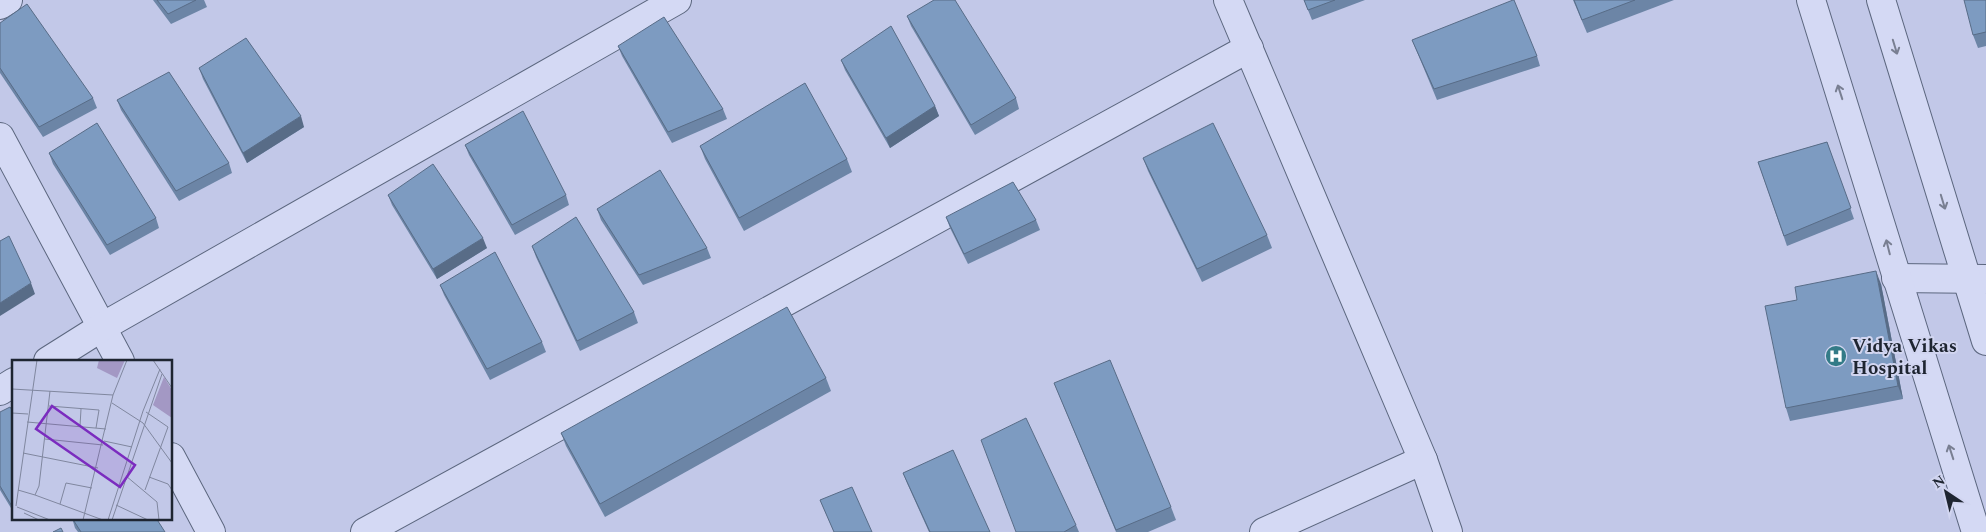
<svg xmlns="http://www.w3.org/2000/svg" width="1986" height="532" font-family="Spectral,serif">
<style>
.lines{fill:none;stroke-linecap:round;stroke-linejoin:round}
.minor-casing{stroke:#5c677f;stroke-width:30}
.tertiary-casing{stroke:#5c677f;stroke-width:30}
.minor{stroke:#d4d9f4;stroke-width:28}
.tertiary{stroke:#d4d9f4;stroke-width:28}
.wall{fill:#6c85a6}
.shaded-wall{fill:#586c87}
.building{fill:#7d9bc1;stroke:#586c87}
.oneway{stroke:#797f92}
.labels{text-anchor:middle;stroke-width:4;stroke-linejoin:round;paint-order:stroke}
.poi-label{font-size:19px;font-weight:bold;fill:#1e2531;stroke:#d1d5f0;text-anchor:start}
.inset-road{fill:none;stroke:#80879f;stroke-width:1}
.view{fill:#7b2cbf;fill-opacity:0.15;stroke:#7b2cbf;stroke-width:2.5}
.inset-edge{fill:none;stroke:#1e2531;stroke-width:2.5}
</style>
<rect width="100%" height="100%" fill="#c2c8e8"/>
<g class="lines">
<g class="minor-casing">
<g id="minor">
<path d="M 1228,0 L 1423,460 L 1448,532"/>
<path d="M 0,5 L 8,0"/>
<path d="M 0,137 L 120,361"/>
<path d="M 1896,278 L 1986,279"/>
<path d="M 48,361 L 102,327 L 677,0"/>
<path d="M 0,391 L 14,382"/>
<path d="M 171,457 L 211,532"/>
<path d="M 365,532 L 1249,48"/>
<path d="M 1264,532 L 1423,460"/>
</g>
</g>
<g class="tertiary-casing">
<g id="tertiary">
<path d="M 1811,0 C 1867,177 1920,355 1976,532"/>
<path d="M 1881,0 L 1986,341"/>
</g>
</g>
<use href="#minor" class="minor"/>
<use href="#tertiary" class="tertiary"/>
</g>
<g class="wall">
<path d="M 153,0 L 204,0 L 207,7 L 171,24 Z"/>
<path d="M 1304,0 L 1365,0 L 1312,20 Z"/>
<path d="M 1573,0 L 1674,0 L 1587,33 Z"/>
<path d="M 1986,0 L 1986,46 L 1978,48 L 1973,35 Z"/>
<path d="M 907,16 L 1016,98 L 1019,109 L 975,135 L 911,26 Z"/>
<path d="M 0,23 L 93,98 L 97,108 L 43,137 L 0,73 Z"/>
<path d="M 1412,40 L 1537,56 L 1540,66 L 1437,100 Z"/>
<path d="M 618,46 L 723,109 L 727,119 L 672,143 L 622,56 Z"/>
<path d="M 841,60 L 935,106 L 939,116 L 890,148 L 845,70 Z"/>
<path d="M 199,68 L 304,127 L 247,163 L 203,79 Z"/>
<path d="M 117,100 L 229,163 L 232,173 L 179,201 L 121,110 Z"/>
<path d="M 1827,142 L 1854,219 L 1787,246 L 1758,162 Z"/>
<path d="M 465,145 L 566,195 L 569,205 L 515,235 L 469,155 Z"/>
<path d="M 700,146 L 847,159 L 852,172 L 744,231 L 705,159 Z"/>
<path d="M 49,153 L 156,218 L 159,228 L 110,255 L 53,164 Z"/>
<path d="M 1143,158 L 1267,235 L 1272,248 L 1202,282 L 1148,171 Z"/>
<path d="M 388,195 L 487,248 L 437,279 L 392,205 Z"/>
<path d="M 597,209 L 707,248 L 711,258 L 643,285 L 601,220 Z"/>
<path d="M 946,217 L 1036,220 L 1040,230 L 968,264 L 950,228 Z"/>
<path d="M 532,246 L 634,312 L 638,323 L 580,351 L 536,257 Z"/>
<path d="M 1881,284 L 1903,399 L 1790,421 L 1786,408 Z"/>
<path d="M 440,285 L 542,342 L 546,352 L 490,380 L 444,295 Z"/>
<path d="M 826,378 L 831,391 L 605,517 L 566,446 L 561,433 Z"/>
<path d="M 1054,383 L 1171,507 L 1176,520 L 1148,532 L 1116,532 Z"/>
<path d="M 0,412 L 14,413 L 14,513 L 0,490 Z"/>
<path d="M 903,473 L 990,532 L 929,532 L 907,483 Z"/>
<path d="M 820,500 L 872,532 L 834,532 Z"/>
<path d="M 72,518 L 165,532 L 78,532 L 75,528 Z"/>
<path d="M 1076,525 L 1079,532 L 1015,532 Z"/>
</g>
<g class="shaded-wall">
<path d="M 935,106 L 939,116 L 890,148 L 886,138 Z"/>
<path d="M 301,116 L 304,127 L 247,163 L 243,153 Z"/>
<path d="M 483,238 L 487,248 L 437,279 L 433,269 Z"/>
<path d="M 1876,271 L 1881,284 L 1903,399 L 1898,386 Z"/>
<path d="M 31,283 L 35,294 L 0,316 L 0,303 Z"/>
</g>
<g class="building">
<path d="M 157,0 L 196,0 L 168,14 Z"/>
<path d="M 934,0 L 955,0 L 1016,98 L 971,125 L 907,16 Z"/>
<path d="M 1304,0 L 1335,0 L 1308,10 Z"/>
<path d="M 1513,0 L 1514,0 L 1537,56 L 1434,89 L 1412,40 Z"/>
<path d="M 1574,0 L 1635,0 L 1582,20 Z"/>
<path d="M 1964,0 L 1986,0 L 1986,32 L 1973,35 Z"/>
<path d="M 27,4 L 93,98 L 39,127 L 0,68 L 0,23 Z"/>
<path d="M 664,17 L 723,109 L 668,132 L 618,46 Z"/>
<path d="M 891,26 L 935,106 L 886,138 L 841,60 Z"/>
<path d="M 246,38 L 301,116 L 243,153 L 199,68 Z"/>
<path d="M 169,72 L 229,163 L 176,191 L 117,100 Z"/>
<path d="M 805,83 L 847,159 L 739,218 L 700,146 Z"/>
<path d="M 523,111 L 566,195 L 512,225 L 465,145 Z"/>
<path d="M 97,123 L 156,218 L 107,245 L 49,153 Z"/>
<path d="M 1213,123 L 1267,235 L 1197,269 L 1143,158 Z"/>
<path d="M 1827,142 L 1851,208 L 1784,236 L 1758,162 Z"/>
<path d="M 433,164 L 483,238 L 433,269 L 388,195 Z"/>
<path d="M 660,170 L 707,248 L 639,275 L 597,209 Z"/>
<path d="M 1013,182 L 1036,220 L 964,254 L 946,217 Z"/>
<path d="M 576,217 L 634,312 L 577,341 L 532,246 Z"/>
<path d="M 9,236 L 31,283 L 0,303 L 0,241 Z"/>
<path d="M 495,252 L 542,342 L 487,369 L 440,285 Z"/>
<path d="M 1876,271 L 1898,386 L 1786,408 L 1765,306 L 1797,300 L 1795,287 Z"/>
<path d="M 787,307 L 826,378 L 600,504 L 561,433 Z"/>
<path d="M 1110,360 L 1171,507 L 1116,530 L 1054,383 Z"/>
<path d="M 10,407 L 14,413 L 14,507 L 13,508 L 0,486 L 0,412 Z"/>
<path d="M 1026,418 L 1076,525 L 1064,532 L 1016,532 L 981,440 Z"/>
<path d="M 953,450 L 990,532 L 930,532 L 903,473 Z"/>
<path d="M 852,487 L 872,532 L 834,532 L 820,500 Z"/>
<path d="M 72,518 L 156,518 L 165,532 L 81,532 Z"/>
<path d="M 61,528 L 63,532 L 53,532 Z"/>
</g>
<defs><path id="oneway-shaft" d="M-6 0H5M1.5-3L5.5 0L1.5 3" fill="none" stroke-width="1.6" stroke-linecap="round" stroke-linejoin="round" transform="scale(1.25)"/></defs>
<g class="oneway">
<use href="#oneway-shaft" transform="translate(1895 47) rotate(73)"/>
<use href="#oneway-shaft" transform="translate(1840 92) rotate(-108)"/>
<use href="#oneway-shaft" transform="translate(1943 202) rotate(73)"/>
<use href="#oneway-shaft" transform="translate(1888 247) rotate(-104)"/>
<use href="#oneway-shaft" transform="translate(1951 452) rotate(-108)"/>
</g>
<defs>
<g id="hospital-disc" transform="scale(1.125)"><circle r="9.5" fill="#337b87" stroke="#d1d5f0"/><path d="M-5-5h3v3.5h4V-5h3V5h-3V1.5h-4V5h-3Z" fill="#fff"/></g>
</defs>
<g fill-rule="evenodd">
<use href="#hospital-disc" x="1836" y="356"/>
</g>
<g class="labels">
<g class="poi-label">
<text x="1852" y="352">Vidya Vikas<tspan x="1852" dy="22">Hospital</tspan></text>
</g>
</g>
<g transform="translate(12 360)">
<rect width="160" height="160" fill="#c2c8e8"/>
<path d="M 87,0 L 113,0 L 105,18 L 85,8 ZM 152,17 L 160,30 L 160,58 L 141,45 Z" fill="#a398c4"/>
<path class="inset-road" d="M 141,0 L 160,28M 0,29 L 101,35 L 115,0M 100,43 L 131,63 L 160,103M 37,46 L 87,50 L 84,68M 0,53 L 16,54M 15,62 L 94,69M 68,66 L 69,49M 33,79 L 91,85M 92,81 L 120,87M 11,93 L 86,108M 114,116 L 145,142 L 147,160M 137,117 L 156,124 L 160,130M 6,130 L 23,135 L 27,126 L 38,31M 133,130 L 156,67 L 134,52M 23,135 L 91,160M 48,144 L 54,123 L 80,128M 104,145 L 136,160M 4,146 L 25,0M 5,147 L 38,160M 12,153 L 27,160M 71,160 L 101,35M 96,160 L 131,51 L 148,9M 100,160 L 150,14"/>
<path class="view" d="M 40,46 L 123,105 L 108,127 L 24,69 Z"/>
<rect width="160" height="160" class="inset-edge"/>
</g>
<g transform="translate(1946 492) rotate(325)" stroke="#d1d5f0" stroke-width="4" paint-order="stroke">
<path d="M0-4L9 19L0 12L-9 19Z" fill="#1e2531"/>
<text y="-8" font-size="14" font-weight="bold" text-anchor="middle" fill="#1e2531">N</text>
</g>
</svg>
